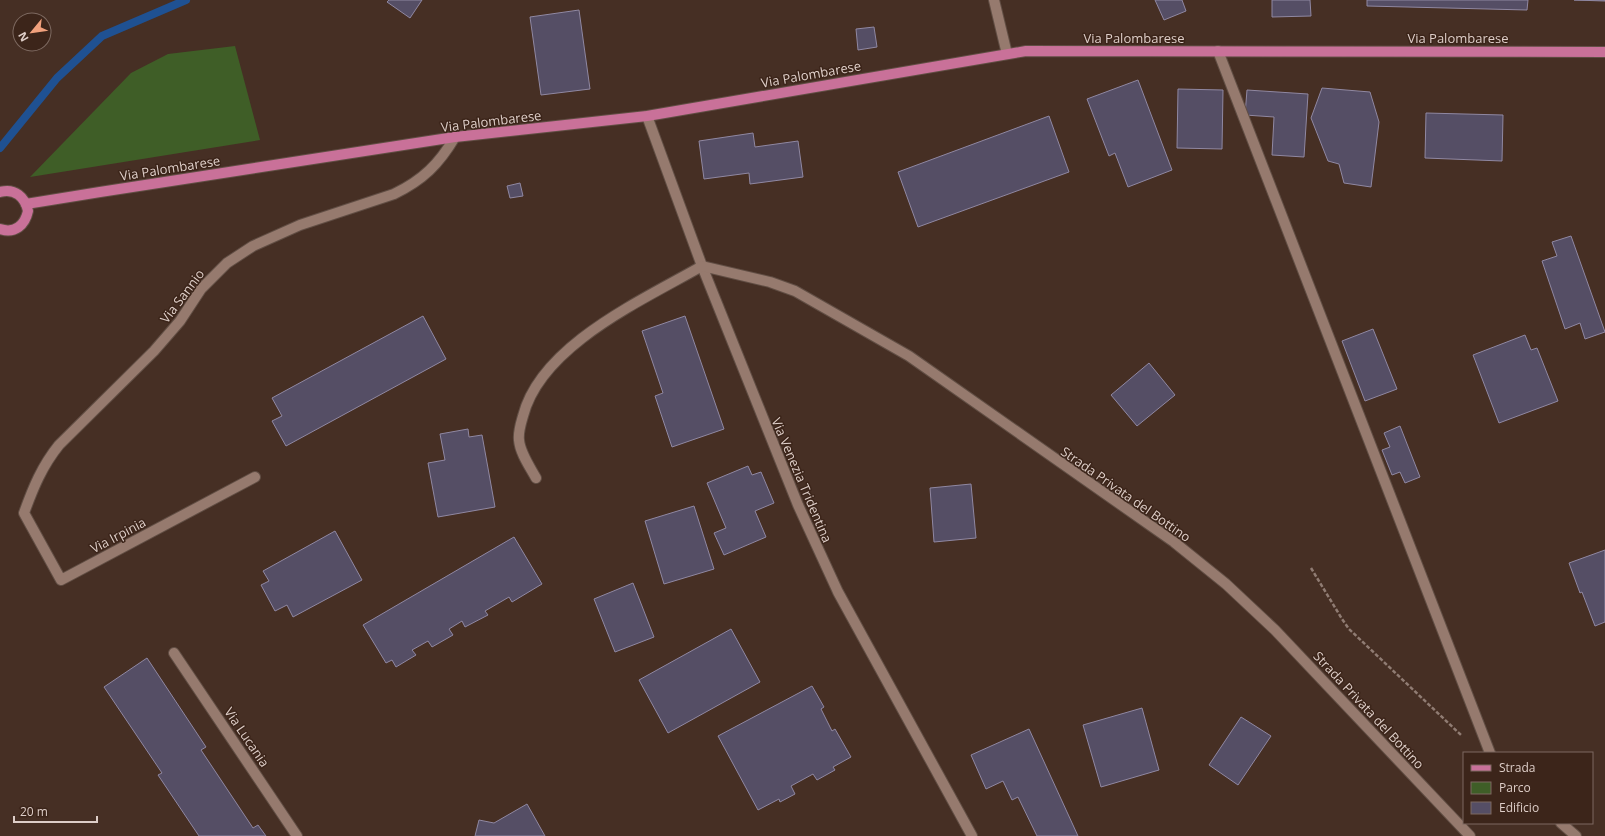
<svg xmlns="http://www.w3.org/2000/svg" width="1605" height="836" font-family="'Open Sans',sans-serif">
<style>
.green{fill:#3f5e27}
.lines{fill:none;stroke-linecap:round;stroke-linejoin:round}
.stream{stroke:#1f5192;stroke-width:8}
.building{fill:#554e65;stroke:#9088a2}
.minor-casing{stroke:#614e44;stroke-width:12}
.major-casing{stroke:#614e44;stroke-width:12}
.path{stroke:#907c73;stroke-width:2.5;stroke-dasharray:4 2;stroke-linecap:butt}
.minor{stroke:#967a6e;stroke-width:10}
.major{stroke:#c97199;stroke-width:10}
.labels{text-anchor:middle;stroke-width:3;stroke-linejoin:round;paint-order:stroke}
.street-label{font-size:13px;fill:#decec8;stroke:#3c251a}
</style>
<rect width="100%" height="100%" fill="#462f24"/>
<path class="green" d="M 235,46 L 260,140 L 30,177 L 131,73 L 168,54 Z"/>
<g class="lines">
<path class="stream" d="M 0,148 L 57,78 L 102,36 L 186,0"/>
</g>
<g class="building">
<path d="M 389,0 L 422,0 L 410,18 L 387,2 Z"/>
<path d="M 1155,0 L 1182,0 L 1186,11 L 1164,20 Z"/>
<path d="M 1272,0 L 1310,0 L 1311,16 L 1272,17 Z"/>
<path d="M 1367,0 L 1528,0 L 1527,10 L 1367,6 Z"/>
<path d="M 1574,0 L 1605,0 L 1605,1 Z"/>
<path d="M 579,10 L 590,89 L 541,95 L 530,17 Z"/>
<path d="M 874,27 L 877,47 L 858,50 L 856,29 Z"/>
<path d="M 1138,80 L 1172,170 L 1128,187 L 1115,153 L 1109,156 L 1087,99 Z"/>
<path d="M 1322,88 L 1370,92 L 1379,122 L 1371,187 L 1344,183 L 1339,164 L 1328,161 L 1311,118 Z"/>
<path d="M 1178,89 L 1223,90 L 1222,149 L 1177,148 Z"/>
<path d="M 1247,90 L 1308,94 L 1304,157 L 1272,155 L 1274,117 L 1245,115 Z"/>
<path d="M 1426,113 L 1503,115 L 1502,161 L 1425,158 Z"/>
<path d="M 1049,116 L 1069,172 L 918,227 L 898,172 Z"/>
<path d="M 753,133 L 755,147 L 798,141 L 803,177 L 750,184 L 749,173 L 704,179 L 699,141 Z"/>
<path d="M 520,183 L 523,196 L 510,198 L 507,186 Z"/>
<path d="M 1571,236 L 1605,332 L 1585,339 L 1580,323 L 1565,329 L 1542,261 L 1557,256 L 1552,242 Z"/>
<path d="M 423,316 L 446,359 L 286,446 L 272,421 L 282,416 L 272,398 Z"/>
<path d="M 685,316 L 724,429 L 672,447 L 655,396 L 663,393 L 642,331 Z"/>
<path d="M 1373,329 L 1397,389 L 1365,401 L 1342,341 Z"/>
<path d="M 1525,335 L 1531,350 L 1537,348 L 1558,401 L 1499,423 L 1473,355 Z"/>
<path d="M 1149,363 L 1175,395 L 1137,426 L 1111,395 Z"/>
<path d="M 1400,426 L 1420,477 L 1405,483 L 1400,472 L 1392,475 L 1382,450 L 1390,447 L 1384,433 Z"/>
<path d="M 468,429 L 469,437 L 482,435 L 495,507 L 438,517 L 428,463 L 445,460 L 440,434 Z"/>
<path d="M 748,466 L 752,475 L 761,472 L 774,503 L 755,511 L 766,537 L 724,555 L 714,533 L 726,528 L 707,483 Z"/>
<path d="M 971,484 L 976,538 L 934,542 L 930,488 Z"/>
<path d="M 694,506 L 714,569 L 664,584 L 645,521 Z"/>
<path d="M 335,531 L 362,580 L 293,617 L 287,605 L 275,611 L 261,585 L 269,581 L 263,571 Z"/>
<path d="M 514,537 L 542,584 L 512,602 L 509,597 L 485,611 L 488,615 L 465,627 L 462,621 L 449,629 L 453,635 L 432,647 L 428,641 L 412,650 L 416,655 L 396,667 L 392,660 L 386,663 L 363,625 Z"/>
<path d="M 1605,550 L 1605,622 L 1595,626 L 1582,592 L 1580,593 L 1569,563 Z"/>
<path d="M 633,583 L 654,637 L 615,652 L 594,599 Z"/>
<path d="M 731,629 L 760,682 L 668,733 L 639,680 Z"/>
<path d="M 147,658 L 206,747 L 201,750 L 253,828 L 258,825 L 266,836 L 199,836 L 158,775 L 162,773 L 104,687 Z"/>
<path d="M 812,686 L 824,707 L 821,709 L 832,731 L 835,729 L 851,757 L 833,767 L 835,770 L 817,780 L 813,774 L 791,786 L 795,794 L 780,802 L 779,799 L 758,810 L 718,736 Z"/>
<path d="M 1142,708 L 1159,770 L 1101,787 L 1083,725 Z"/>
<path d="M 1241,717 L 1271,736 L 1238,785 L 1209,765 Z"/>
<path d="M 1029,729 L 1078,836 L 1037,836 L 1018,797 L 1012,800 L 1003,781 L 986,789 L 971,755 Z"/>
<path d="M 527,804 L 545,836 L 475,836 L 479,820 L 494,823 Z"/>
</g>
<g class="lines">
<g class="minor-casing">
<g id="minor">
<path d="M 994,0 L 1007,54"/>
<path d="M 1218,51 L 1490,753"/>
<path d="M 647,116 L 702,266 L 798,505 L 838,592 L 972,836"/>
<path d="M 255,477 L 61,580 L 24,513 C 33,488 42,466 59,445 L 154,351 L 180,321 L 201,289 L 227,263 L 253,246 L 300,225 L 394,194 C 423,180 439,164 455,137"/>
<path d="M 536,478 C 530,467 520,453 519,440 C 518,432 521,423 523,416 C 541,345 643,300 702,266 L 770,282 L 795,291 L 909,356 L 1174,542 L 1226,584 L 1275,630 L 1470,836"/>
<path d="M 174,653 L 297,836"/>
<path d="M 1561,823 L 1576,836"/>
</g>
</g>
<g class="major-casing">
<g id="major">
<path d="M 0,192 C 15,188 25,197 28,211 C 25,225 15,234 0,229"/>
<path d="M 26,204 L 100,192 L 455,137 L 647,116 L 1026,51 L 1605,52"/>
</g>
</g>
<path class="path" d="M 1311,568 L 1342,619 L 1349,629 L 1461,735"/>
<use href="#minor" class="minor"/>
<use href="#major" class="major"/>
</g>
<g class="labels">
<g class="street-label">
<text x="1134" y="43">Via Palombarese</text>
<text x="1458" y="43">Via Palombarese</text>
<text transform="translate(811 74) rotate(-10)" y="5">Via Palombarese</text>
<text transform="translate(491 121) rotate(-7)" y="5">Via Palombarese</text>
<text transform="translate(170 168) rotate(-9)" y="5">Via Palombarese</text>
<text transform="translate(182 296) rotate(-53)" y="5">Via Sannio</text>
<text transform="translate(802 480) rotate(67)" y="5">Via Venezia Tridentina</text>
<text transform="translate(1126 494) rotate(35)" y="5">Strada Privata del Bottino</text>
<text transform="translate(118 535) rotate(-28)" y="5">Via Irpinia</text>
<text transform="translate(1369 710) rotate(47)" y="5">Strada Privata del Bottino</text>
<text transform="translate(247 737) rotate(56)" y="5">Via Lucania</text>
</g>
</g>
<rect x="1463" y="752" width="130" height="72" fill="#3c251a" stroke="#7d6960"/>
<rect x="1471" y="765" width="20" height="6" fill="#c97199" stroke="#7d6960"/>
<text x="1499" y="772" font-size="12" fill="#decec8">Strada</text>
<rect x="1471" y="782" width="20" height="12" fill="#3f5e27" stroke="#7d6960"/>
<text x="1499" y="792" font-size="12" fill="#decec8">Parco</text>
<rect x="1471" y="802" width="20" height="12" fill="#554e65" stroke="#7d6960"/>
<text x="1499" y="812" font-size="12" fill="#decec8">Edificio</text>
<g transform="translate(32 32) rotate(241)"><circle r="19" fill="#3c251a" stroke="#7d6960"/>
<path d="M0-3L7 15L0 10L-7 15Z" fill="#f1a17d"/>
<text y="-6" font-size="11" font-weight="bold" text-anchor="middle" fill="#decec8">N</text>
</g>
<path d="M14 816v6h83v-6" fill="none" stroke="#decec8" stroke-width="2"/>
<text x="20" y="816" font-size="12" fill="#decec8" stroke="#3c251a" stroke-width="3" paint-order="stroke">20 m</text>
</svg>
